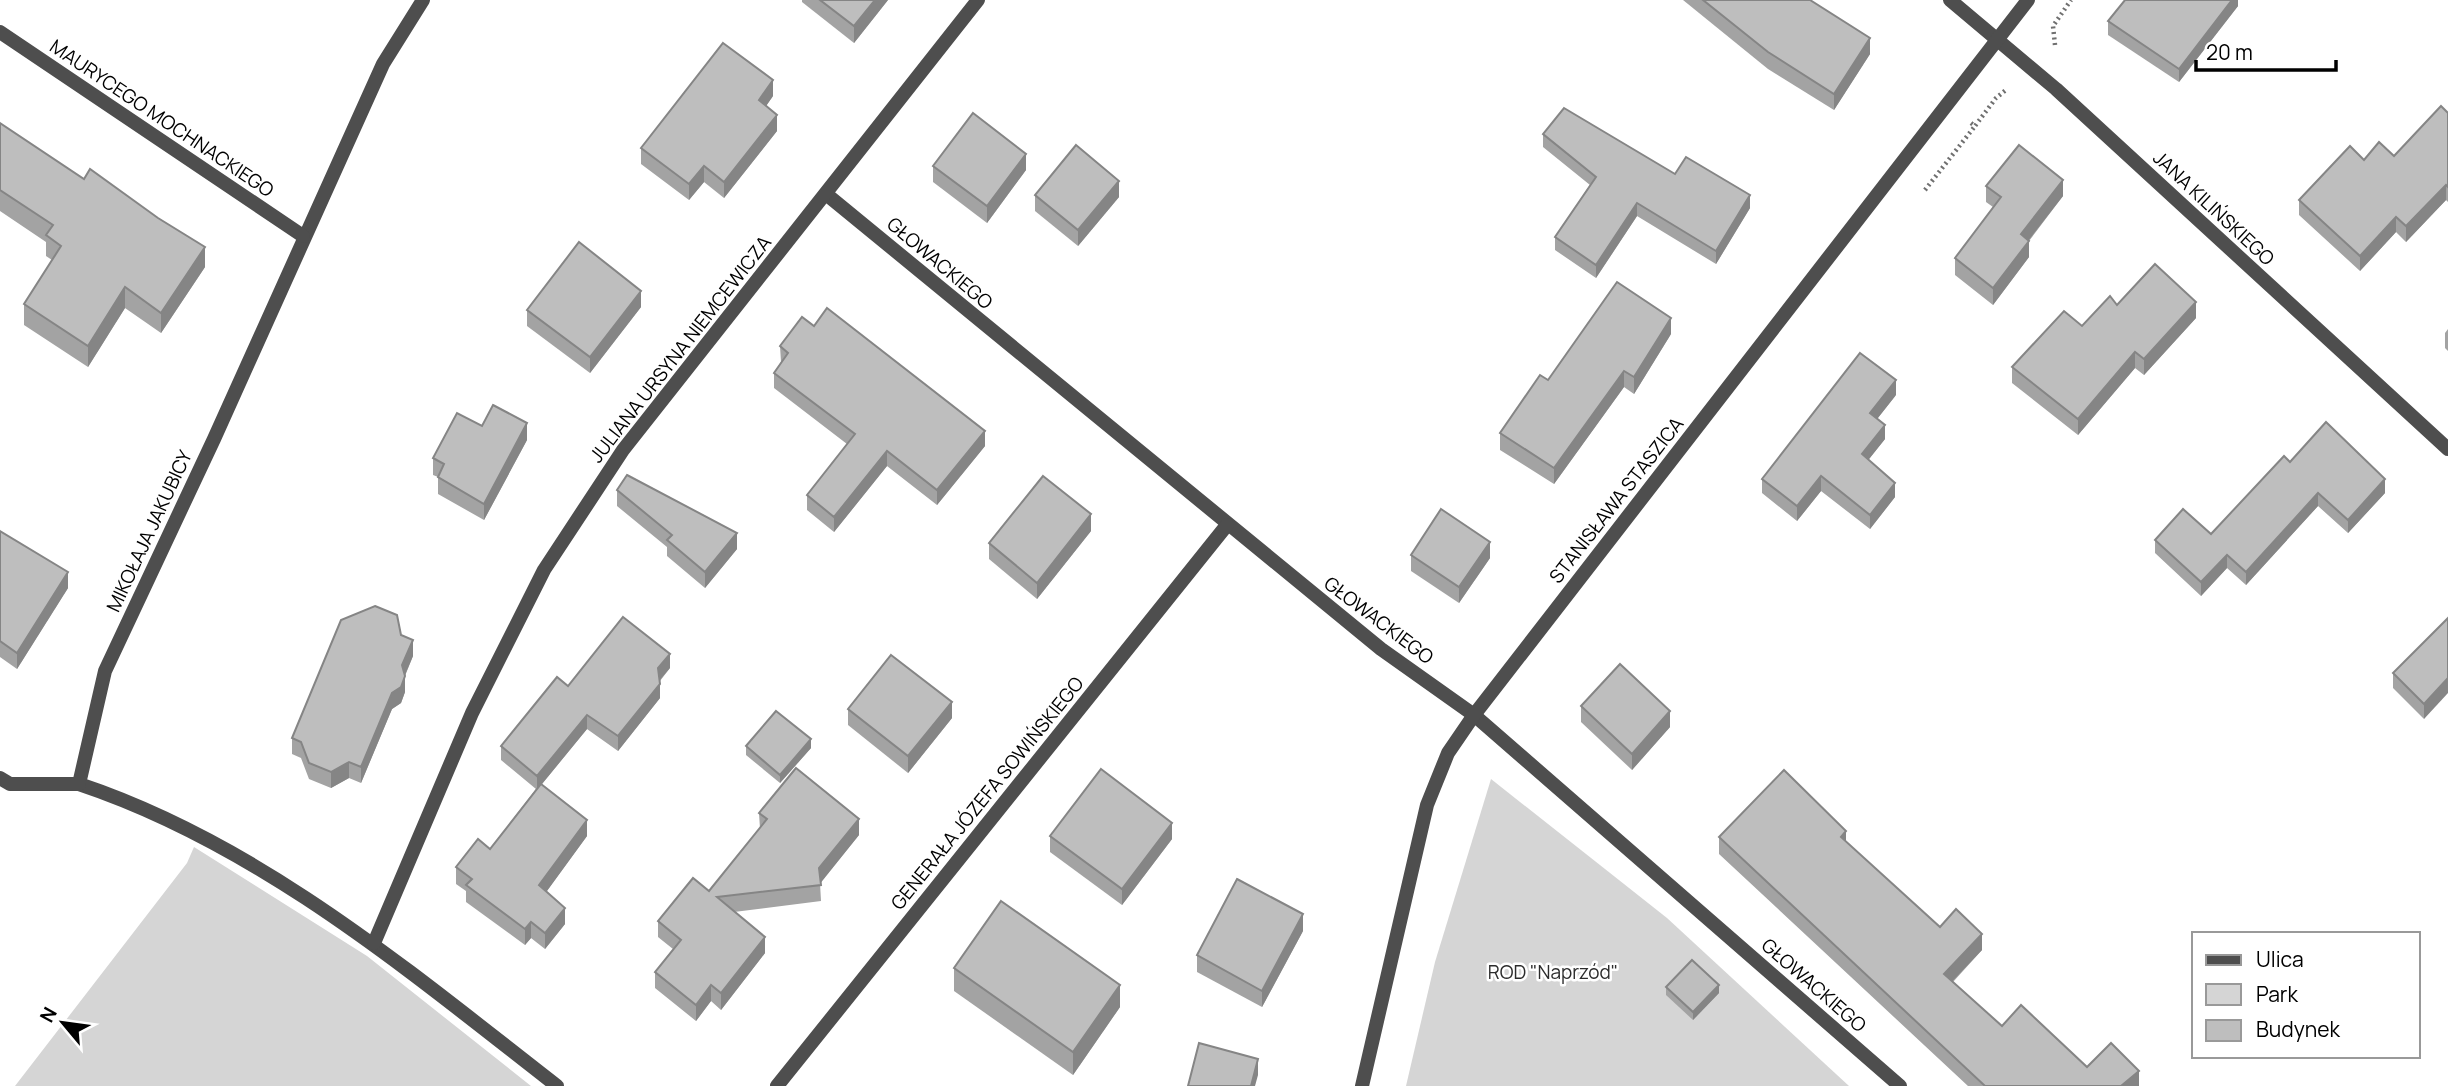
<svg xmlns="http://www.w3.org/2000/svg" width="2448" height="1086" font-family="Manrope,sans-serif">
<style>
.green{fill:#d5d5d5}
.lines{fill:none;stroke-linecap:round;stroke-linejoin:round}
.path{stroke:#707070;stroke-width:4.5;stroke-dasharray:2 3.5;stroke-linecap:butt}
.street{stroke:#4e4e4e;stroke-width:14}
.wall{fill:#a3a3a3}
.shaded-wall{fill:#858585}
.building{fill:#bebebe;stroke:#858585;stroke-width:2}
.labels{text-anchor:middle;stroke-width:5;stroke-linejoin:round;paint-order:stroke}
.street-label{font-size:19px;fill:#000;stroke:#fff}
.park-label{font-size:19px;fill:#2c2c2c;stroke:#fff}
</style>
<rect width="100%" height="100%" fill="#fff"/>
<g class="green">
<path d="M 1491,779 L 1667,918 L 1849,1086 L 1406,1086 L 1435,962 Z"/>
<path d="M 194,847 L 367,956 L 531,1086 L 15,1086 L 187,863 Z"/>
</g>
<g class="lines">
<g class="path">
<path d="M 2055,45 L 2053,26 L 2071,0"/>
<path d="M 1971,123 L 1975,126 L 1996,98 L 2007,89"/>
<path d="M 1925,190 L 1975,126"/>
</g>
<g class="street">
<path d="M 423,0 L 383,64 L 214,439 L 105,671 L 79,784 C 259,844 409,971 557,1086"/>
<path d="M 1950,0 L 2056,89 L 2448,449"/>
<path d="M 0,32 L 303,236"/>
<path d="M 826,194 L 1381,649 L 1474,715 L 1900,1086"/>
<path d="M 0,778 L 10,784 L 79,784"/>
<path d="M 374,943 L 472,713 L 544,570 L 623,450 L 978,0"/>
<path d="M 777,1086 L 1227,525"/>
<path d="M 1362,1086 L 1427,805 L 1448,753 L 1474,715 L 2028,0"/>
</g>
</g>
<g class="wall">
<path d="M 802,0 L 888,0 L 854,43 L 802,2 Z"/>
<path d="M 1683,0 L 1810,0 L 1870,54 L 1834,110 L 1768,69 Z"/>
<path d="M 2238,0 L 2238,6 L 2179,82 L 2108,35 L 2108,21 Z"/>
<path d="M 773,96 L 766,106 L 777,131 L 724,198 L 704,182 L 689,200 L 641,164 L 641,148 Z"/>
<path d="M 2448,113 L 2448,202 L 2446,200 L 2406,242 L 2396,232 L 2360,271 L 2299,215 L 2299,200 L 2364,160 L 2394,156 Z"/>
<path d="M 0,123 L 205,267 L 161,333 L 125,308 L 88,367 L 24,325 L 24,304 L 52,260 L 46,256 L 46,242 L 0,211 Z"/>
<path d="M 1543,134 L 1675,174 L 1750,208 L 1716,264 L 1637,216 L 1596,278 L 1555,250 L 1555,237 L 1590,185 L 1543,147 Z"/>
<path d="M 933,166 L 1026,170 L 987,223 L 933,182 Z"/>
<path d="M 1986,186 L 2063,196 L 2029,241 L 2029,257 L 1993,305 L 1955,275 L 1955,258 L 1993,207 L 1986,202 Z"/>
<path d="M 1035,195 L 1119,197 L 1078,246 L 1035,211 Z"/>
<path d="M 2117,305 L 2196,318 L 2144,375 L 2135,368 L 2078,435 L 2012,383 L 2012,367 Z"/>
<path d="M 641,307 L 590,373 L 527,326 L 527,310 Z"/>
<path d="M 2448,329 L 2448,351 L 2445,348 L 2445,333 Z"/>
<path d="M 1671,334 L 1634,394 L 1624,387 L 1554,484 L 1500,450 L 1500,433 L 1548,380 Z"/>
<path d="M 780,346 L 985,446 L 937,505 L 887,466 L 834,532 L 807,510 L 807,495 L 847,444 L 774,388 L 774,373 L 781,362 Z"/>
<path d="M 1896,395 L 1877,419 L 1885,439 L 1868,460 L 1895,497 L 1870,529 L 1821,491 L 1797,521 L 1762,493 L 1762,479 Z"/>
<path d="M 482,426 L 527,440 L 484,520 L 438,494 L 438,477 L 433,475 L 433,458 Z"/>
<path d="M 2290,462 L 2385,493 L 2348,533 L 2318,506 L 2246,585 L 2227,568 L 2201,596 L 2155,553 L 2155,540 L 2211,534 Z"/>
<path d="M 617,490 L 737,549 L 705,588 L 667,556 L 667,547 L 617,506 Z"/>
<path d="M 0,531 L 68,588 L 17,669 L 0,657 Z"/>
<path d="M 1091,531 L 1037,599 L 989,559 L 989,543 Z"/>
<path d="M 1411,555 L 1490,558 L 1459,603 L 1411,571 Z"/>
<path d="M 2448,618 L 2424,719 L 2393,688 L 2393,673 Z"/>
<path d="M 401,635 L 413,656 L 405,676 L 405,692 L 401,703 L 392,709 L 361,783 L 349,778 L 331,788 L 309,779 L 301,758 L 292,754 L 292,738 Z"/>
<path d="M 670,668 L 660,681 L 660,698 L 618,751 L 587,729 L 542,784 L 587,836 L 546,892 L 565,924 L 545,949 L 531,938 L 525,945 L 466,902 L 466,891 L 456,884 L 456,867 L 490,849 L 536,789 L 501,760 L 501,746 L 568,686 Z"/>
<path d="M 1581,706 L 1670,727 L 1632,770 L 1581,722 Z"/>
<path d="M 848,709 L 952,718 L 908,773 L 848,725 Z"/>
<path d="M 746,746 L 811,748 L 780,783 L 746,755 Z"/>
<path d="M 759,813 L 859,835 L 820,883 L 821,901 L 734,912 L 765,953 L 721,1010 L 711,1001 L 696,1021 L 655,988 L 655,972 L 673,949 L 658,937 L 658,921 L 709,891 L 760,829 Z"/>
<path d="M 1050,836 L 1172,839 L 1122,905 L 1050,852 Z"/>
<path d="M 1719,837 L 1846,842 L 1940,927 L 1982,950 L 1953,982 L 2002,1026 L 2087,1067 L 2139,1086 L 1968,1086 L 1719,854 Z"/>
<path d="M 1303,931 L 1262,1007 L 1197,972 L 1197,955 Z"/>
<path d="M 954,968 L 1120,1007 L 1073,1075 L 954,991 Z"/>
<path d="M 1666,987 L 1719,993 L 1693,1020 L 1666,995 Z"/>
</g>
<g class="shaded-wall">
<path d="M 875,0 L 888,0 L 854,43 L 854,26 Z"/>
<path d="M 2232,0 L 2238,0 L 2238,6 L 2179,82 L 2179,69 Z"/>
<path d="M 1870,38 L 1870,54 L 1834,110 L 1834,94 Z"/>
<path d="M 773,80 L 773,96 L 759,116 L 759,100 Z"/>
<path d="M 777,115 L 777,131 L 724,198 L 724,182 Z"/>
<path d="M 1026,154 L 1026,170 L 987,223 L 987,206 Z"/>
<path d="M 704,166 L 704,182 L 689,200 L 689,184 Z"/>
<path d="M 2063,180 L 2063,196 L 2021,250 L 2021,234 Z"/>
<path d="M 1119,181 L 1119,197 L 1078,246 L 1078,230 Z"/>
<path d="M 2446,185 L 2446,200 L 2406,242 L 2406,226 Z"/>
<path d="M 1750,195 L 1750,208 L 1716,264 L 1716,251 Z"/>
<path d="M 1637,203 L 1637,216 L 1596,278 L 1596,265 Z"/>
<path d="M 2396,217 L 2396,232 L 2360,271 L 2360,256 Z"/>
<path d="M 2029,241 L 2029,257 L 1993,305 L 1993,288 Z"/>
<path d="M 205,247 L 205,267 L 161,333 L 161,313 Z"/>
<path d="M 125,287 L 125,308 L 88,367 L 88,346 Z"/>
<path d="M 641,291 L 641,307 L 590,373 L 590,357 Z"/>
<path d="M 2196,302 L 2196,318 L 2144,375 L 2144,359 Z"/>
<path d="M 1671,318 L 1671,334 L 1634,394 L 1634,377 Z"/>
<path d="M 2135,352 L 2135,368 L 2078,435 L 2078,419 Z"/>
<path d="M 1624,371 L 1624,387 L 1554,484 L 1554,468 Z"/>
<path d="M 1896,380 L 1896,395 L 1870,428 L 1870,413 Z"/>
<path d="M 527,423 L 527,440 L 484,520 L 484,504 Z"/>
<path d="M 1885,425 L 1885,439 L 1862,468 L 1862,454 Z"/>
<path d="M 985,431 L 985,446 L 937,505 L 937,490 Z"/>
<path d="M 887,451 L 887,466 L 834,532 L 834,517 Z"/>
<path d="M 1821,476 L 1821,491 L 1797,521 L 1797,506 Z"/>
<path d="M 2385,479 L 2385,493 L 2348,533 L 2348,520 Z"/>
<path d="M 1895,483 L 1895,497 L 1870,529 L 1870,515 Z"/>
<path d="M 2318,493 L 2318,506 L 2246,585 L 2246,572 Z"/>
<path d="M 1091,514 L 1091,531 L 1037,599 L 1037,583 Z"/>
<path d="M 737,533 L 737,549 L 705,588 L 705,572 Z"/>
<path d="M 1490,542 L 1490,558 L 1459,603 L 1459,587 Z"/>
<path d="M 2227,555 L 2227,568 L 2201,596 L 2201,582 Z"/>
<path d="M 68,572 L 68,588 L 17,669 L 17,653 Z"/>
<path d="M 413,640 L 413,656 L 402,682 L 402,665 Z"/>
<path d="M 670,654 L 670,668 L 658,682 L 658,668 Z"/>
<path d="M 405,676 L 405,692 L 401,703 L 392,709 L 361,783 L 361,767 L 392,693 Z"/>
<path d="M 2448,678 L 2448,693 L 2424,719 L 2424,704 Z"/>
<path d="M 660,684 L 660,698 L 618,751 L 618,736 Z"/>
<path d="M 952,702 L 952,718 L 908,773 L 908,756 Z"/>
<path d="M 1670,711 L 1670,727 L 1632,770 L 1632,754 Z"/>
<path d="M 587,715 L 587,729 L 537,790 L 537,776 Z"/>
<path d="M 811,739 L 811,748 L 780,783 L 780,775 Z"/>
<path d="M 349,762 L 349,778 L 331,788 L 331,772 Z"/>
<path d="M 859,819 L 859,835 L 819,885 L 819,868 Z"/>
<path d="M 587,820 L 587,836 L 539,902 L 539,885 Z"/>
<path d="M 1172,823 L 1172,839 L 1122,905 L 1122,889 Z"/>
<path d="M 1846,831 L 1846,848 L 1841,837 Z"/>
<path d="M 565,908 L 565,924 L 545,949 L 545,933 Z"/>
<path d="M 1303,914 L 1303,931 L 1262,1007 L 1262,991 Z"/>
<path d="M 531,922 L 531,938 L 525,945 L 525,929 Z"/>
<path d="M 1982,934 L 1982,950 L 1944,990 L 1944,974 Z"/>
<path d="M 765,937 L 765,953 L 721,1010 L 721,993 Z"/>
<path d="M 711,985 L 711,1001 L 696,1021 L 696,1005 Z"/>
<path d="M 1120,985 L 1120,1007 L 1073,1075 L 1073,1052 Z"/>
<path d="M 1719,985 L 1719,993 L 1693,1020 L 1693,1012 Z"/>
<path d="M 1258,1059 L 1258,1075 L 1255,1086 L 1251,1086 Z"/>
<path d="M 2139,1071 L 2139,1086 L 2121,1086 Z"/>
</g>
<g class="building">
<path d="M 820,0 L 875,0 L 854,26 Z"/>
<path d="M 1703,0 L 1810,0 L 1870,38 L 1834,94 L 1768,52 Z"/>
<path d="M 2125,0 L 2232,0 L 2179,69 L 2108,21 Z"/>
<path d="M 723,43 L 773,80 L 759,100 L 777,115 L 724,182 L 704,166 L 689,184 L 641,148 Z"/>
<path d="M 2441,106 L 2448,113 L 2448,187 L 2446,185 L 2406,226 L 2396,217 L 2360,256 L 2299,200 L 2350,146 L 2364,160 L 2379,142 L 2394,156 Z"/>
<path d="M 1564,108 L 1675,174 L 1686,157 L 1750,195 L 1716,251 L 1637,203 L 1596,265 L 1555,237 L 1596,177 L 1543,134 Z"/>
<path d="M 973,113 L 1026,154 L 987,206 L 933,166 Z"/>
<path d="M 0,123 L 84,179 L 90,169 L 158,218 L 205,247 L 161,313 L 125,287 L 88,346 L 24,304 L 61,246 L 46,235 L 53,225 L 0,190 Z"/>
<path d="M 1076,145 L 1119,181 L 1078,230 L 1035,195 Z"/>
<path d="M 2019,145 L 2063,180 L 2021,234 L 2029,241 L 1993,288 L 1955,258 L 2001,197 L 1986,186 Z"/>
<path d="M 579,242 L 641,291 L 590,357 L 527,310 Z"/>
<path d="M 2155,264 L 2196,302 L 2144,359 L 2135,352 L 2078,419 L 2012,367 L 2064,311 L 2082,326 L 2110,296 L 2117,305 Z"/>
<path d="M 1617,282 L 1671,318 L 1634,377 L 1624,371 L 1554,468 L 1500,433 L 1540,375 L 1548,380 Z"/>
<path d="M 827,308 L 985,431 L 937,490 L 887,451 L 834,517 L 807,495 L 855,434 L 774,373 L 788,353 L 780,346 L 802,317 L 814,326 Z"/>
<path d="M 1860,353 L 1896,380 L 1870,413 L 1885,425 L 1862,454 L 1895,483 L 1870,515 L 1821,476 L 1797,506 L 1762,479 Z"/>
<path d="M 493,405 L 527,423 L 484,504 L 438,477 L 444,464 L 433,458 L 457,413 L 482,426 Z"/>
<path d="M 2326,422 L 2385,479 L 2348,520 L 2318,493 L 2246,572 L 2227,555 L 2201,582 L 2155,540 L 2183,509 L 2211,534 L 2284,456 L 2290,462 Z"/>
<path d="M 627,475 L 737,533 L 705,572 L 667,540 L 672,535 L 617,490 Z"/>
<path d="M 1043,476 L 1091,514 L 1037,583 L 989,543 Z"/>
<path d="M 1441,509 L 1490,542 L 1459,587 L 1411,555 Z"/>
<path d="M 0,531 L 68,572 L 17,653 L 0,641 Z"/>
<path d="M 375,606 L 397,615 L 401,635 L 413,640 L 402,665 L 405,676 L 401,687 L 392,693 L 361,767 L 349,762 L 331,772 L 309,763 L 301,742 L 292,738 L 341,620 Z"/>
<path d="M 623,617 L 670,654 L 658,668 L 660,684 L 618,736 L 587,715 L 537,776 L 501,746 L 557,677 L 568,686 Z"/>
<path d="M 2448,618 L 2448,678 L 2424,704 L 2393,673 Z"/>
<path d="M 891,655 L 952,702 L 908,756 L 848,709 Z"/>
<path d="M 1620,664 L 1670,711 L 1632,754 L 1581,706 Z"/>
<path d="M 776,711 L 811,739 L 780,775 L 746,746 Z"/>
<path d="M 796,768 L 859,819 L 819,868 L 821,885 L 717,897 L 765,937 L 721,993 L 711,985 L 696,1005 L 655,972 L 681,940 L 658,921 L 693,878 L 709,891 L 767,819 L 759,813 Z"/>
<path d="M 1101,769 L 1172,823 L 1122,889 L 1050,836 Z"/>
<path d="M 1784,770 L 1846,831 L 1841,837 L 1940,927 L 1956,909 L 1982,934 L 1944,974 L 2002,1026 L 2021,1005 L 2087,1067 L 2111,1043 L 2139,1071 L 2121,1086 L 1985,1086 L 1719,837 Z"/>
<path d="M 541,784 L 587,820 L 539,885 L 565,908 L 545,933 L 531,922 L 525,929 L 466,885 L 472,879 L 456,867 L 478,839 L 490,849 Z"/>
<path d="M 1237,879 L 1303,914 L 1262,991 L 1197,955 Z"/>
<path d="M 1001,901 L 1120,985 L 1073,1052 L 954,968 Z"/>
<path d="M 1692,960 L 1719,985 L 1693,1012 L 1666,987 Z"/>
<path d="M 1199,1043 L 1258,1059 L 1251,1086 L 1188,1086 Z"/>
</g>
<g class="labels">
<g class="street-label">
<text transform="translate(162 118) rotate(34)" y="7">MAURYCEGO MOCHNACKIEGO</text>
<text transform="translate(2214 208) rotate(43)" y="7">JANA KILIŃSKIEGO</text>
<text transform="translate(940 263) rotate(40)" y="7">GŁOWACKIEGO</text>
<text transform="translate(680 349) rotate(-52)" y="7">JULIANA URSYNA NIEMCEWICZA</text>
<text transform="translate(1616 500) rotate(-52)" y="7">STANISŁAWA STASZICA</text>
<text transform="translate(149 531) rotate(-65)" y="7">MIKOŁAJA JAKUBICY</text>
<text transform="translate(1379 620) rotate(37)" y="7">GŁOWACKIEGO</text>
<text transform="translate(987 793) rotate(-51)" y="7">GENERAŁA JÓZEFA SOWIŃSKIEGO</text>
<text transform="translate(1814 985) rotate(41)" y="7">GŁOWACKIEGO</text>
</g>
<g class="park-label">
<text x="1553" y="979">ROD "Naprzód"</text>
</g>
</g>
<rect x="2192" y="932" width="228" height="126" fill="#ffffff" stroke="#999999" stroke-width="2"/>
<rect x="2206" y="955" width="35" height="10" fill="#4e4e4e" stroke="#999999" stroke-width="2"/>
<text x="2256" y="967" font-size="21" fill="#000000">Ulica</text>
<rect x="2206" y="984" width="35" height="21" fill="#d5d5d5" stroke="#999999" stroke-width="2"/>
<text x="2256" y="1002" font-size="21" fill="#000000">Park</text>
<rect x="2206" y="1020" width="35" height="21" fill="#bebebe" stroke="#999999" stroke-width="2"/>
<text x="2256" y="1037" font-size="21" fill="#000000">Budynek</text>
<g transform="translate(63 1023) rotate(299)" stroke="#ffffff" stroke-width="5" paint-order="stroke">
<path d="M0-5L12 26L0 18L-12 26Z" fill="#000000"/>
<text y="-10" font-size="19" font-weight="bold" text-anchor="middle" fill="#000000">N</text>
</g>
<path d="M2196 60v10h140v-10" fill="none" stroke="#000000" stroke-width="3.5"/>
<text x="2206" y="60" font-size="21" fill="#000000" stroke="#ffffff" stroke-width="5" paint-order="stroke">20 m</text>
</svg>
